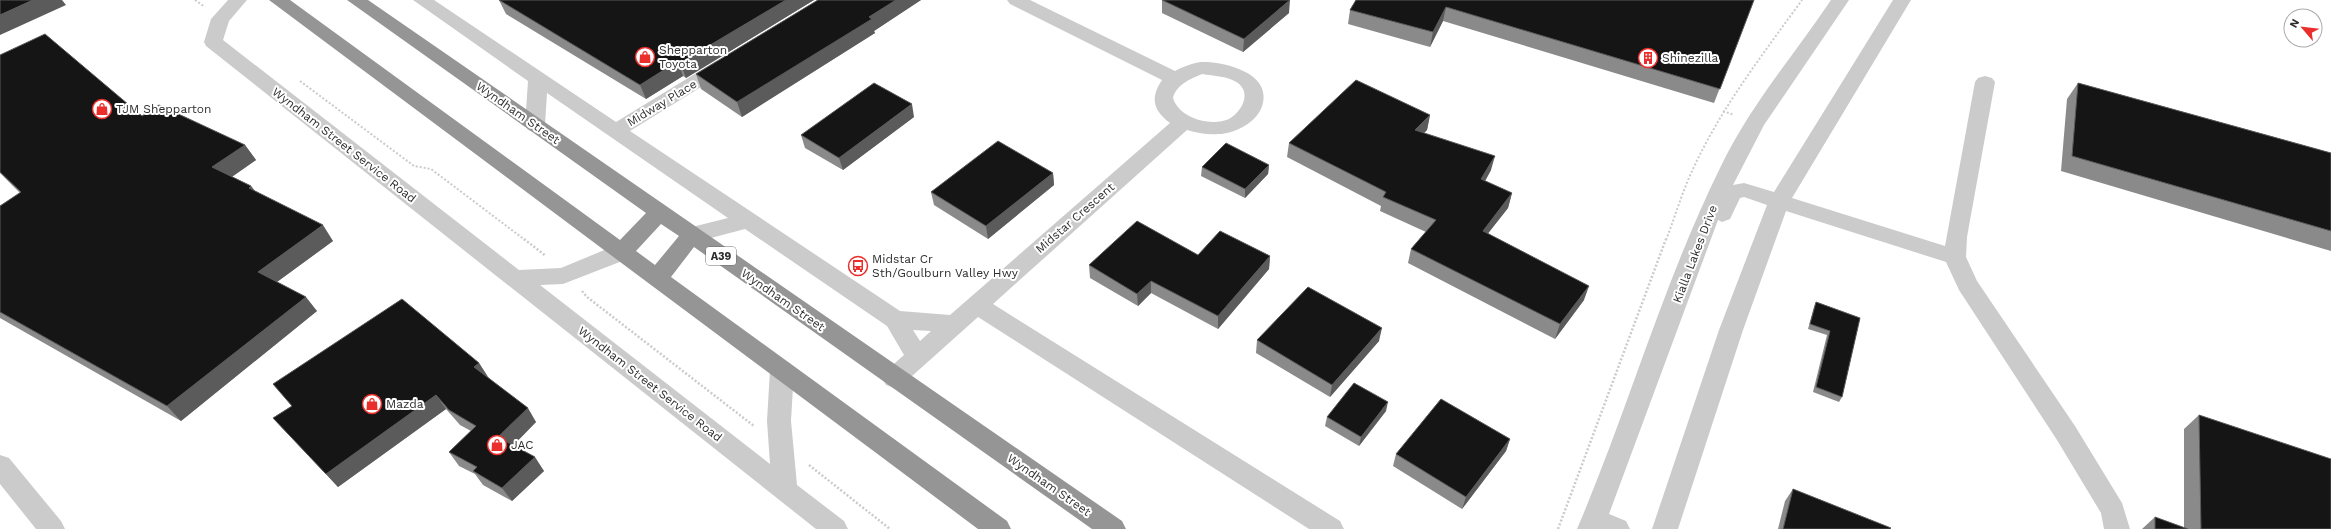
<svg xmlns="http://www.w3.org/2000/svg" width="2331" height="529" font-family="'Work Sans',sans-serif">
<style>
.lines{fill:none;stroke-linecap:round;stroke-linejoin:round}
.path-far1{stroke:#cbcbcb;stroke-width:2;stroke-dasharray:2 2;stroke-linecap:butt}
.path{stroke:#cbcbcb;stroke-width:2.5;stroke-dasharray:2 2;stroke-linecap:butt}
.minor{fill:#cbcbcb;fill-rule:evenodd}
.highway{fill:#959595;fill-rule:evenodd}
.wall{fill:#8a8a8a}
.shaded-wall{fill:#5b5b5b}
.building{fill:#151515;stroke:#5b5b5b}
.labels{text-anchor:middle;stroke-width:4;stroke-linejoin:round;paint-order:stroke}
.shield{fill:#fff;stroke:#6d6d6d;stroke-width:1}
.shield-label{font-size:11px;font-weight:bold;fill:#2e2e2e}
.poi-label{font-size:12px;fill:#2e2e2e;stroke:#fff;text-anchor:start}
.street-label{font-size:12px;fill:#2e2e2e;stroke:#fff}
</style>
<rect width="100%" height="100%" fill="#fff"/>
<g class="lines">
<g class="path-far1">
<path d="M 195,0 L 205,7"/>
<path d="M 300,81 L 414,166 L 431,169 L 525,240"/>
<path d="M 1723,111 L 1734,115"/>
<path d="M 1666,240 C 1675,217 1682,192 1693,169 C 1721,108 1763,54 1802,0"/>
</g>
<g class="path">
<path d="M 524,239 L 546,256"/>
<path d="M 582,291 L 587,297 L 754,426"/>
<path d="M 809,465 L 890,529"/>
<path d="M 1558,529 L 1666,239"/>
</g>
<g class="minor">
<path d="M 228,0 L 247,0 L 229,21 L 223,40 L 519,270 L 561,268 L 614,246 L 622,244 L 630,246 L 633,252 L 630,258 L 563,284 L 540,285 L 770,464 L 767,421 L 770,370 L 774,363 L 782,361 L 790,363 L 794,370 L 791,421 L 797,485 L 844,521 L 848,529 L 816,529 L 206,46 L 204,42 L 211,19 Z"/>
<path d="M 413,0 L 434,0 L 616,122 L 716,61 L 723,59 L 730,61 L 732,65 L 730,69 L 630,131 L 900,311 L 950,315 L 1170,123 C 1153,110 1150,98 1162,80 L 1010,4 L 1007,0 L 1030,0 L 1175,71 C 1182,67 1193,63 1201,62 C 1220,61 1259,70 1263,92 C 1268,116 1239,134 1218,134 C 1208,135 1197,133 1187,130 L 993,304 L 1340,521 L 1344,529 L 1309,529 L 978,317 L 902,385 L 894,388 L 886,385 L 882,378 L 886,371 L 904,355 L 887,326 L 745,229 L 692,243 L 684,241 L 681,235 L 684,229 L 728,218 L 547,93 L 545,125 L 542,130 L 535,132 L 528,130 L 525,125 L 528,81 ZM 1202,74 C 1214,76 1228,76 1238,83 C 1252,94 1241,112 1229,119 C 1210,127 1179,118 1173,98 C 1176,85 1190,79 1202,74 ZM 913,330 L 931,331 L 920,341 Z"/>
<path d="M 1831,0 L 1849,0 L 1764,125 L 1733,185 L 1744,183 L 1774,192 L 1893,0 L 1911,0 L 1792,198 L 1945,246 L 1975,82 L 1978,78 L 1985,76 L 1992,78 L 1995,82 L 1967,237 L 1966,257 L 1977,281 L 2075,426 L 2122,503 L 2130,529 L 2104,529 L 2101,513 L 2057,440 L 1959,290 L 1946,262 L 1786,211 L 1743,330 L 1678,529 L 1652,529 L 1719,330 L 1767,205 L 1744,197 L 1740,198 L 1730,219 L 1722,222 L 1718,220 L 1609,514 L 1626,521 L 1630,529 L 1577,529 C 1628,410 1663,283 1721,166 C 1750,106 1794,55 1831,0 Z"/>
<path d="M 0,455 L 9,458 L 61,521 L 65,529 L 36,529 L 0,484 Z"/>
</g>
<path class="highway" d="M 269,0 L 290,0 L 620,240 L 646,213 L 347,0 L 368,0 L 1122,521 L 1126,529 L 1092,529 L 694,247 L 671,277 L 1007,521 L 1011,529 L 978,529 ZM 661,224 L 679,236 L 655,265 L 636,251 Z"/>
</g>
<g class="wall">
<path d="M 499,0 L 814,0 L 686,78 L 683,76 L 646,99 L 506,14 Z"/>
<path d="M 818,0 L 921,0 L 874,31 L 875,33 L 742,117 L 701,89 L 696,74 Z"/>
<path d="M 1162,0 L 1289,13 L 1243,52 L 1162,13 Z"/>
<path d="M 1356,0 L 1754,0 L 1714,103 L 1443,21 L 1430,47 L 1348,24 L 1350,10 Z"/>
<path d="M 0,55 L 142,116 L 245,145 L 256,160 L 232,177 L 251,186 L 255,191 L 333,241 L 277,282 L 317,311 L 181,421 L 0,318 L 0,206 L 20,193 L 0,173 Z"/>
<path d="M 2078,83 L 2331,153 L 2331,251 L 2061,171 L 2067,99 Z"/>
<path d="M 1430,115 L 1427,130 L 1424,133 L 1491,170 L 1485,181 L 1512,193 L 1508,208 L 1488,233 L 1584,300 L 1555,339 L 1408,263 L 1411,249 L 1426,232 L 1380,211 L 1381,206 L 1287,157 L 1289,143 Z"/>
<path d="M 914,117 L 843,170 L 805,148 L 801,135 Z"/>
<path d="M 1269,165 L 1268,174 L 1245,198 L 1201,176 L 1202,167 Z"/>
<path d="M 1053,173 L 1054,185 L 988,239 L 934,205 L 931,192 Z"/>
<path d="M 1198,255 L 1270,256 L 1269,269 L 1218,329 L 1151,293 L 1138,306 L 1090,278 L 1089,265 Z"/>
<path d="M 1816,302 L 1860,318 L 1842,397 L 1839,402 L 1813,392 L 1827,335 L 1808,329 L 1814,307 Z"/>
<path d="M 1257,340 L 1379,341 L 1330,397 L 1256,353 Z"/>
<path d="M 479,363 L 488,377 L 536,422 L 513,445 L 544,471 L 512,501 L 483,485 L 475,474 L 459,466 L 449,452 L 471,431 L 460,425 L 446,409 L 338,487 L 273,418 L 292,406 Z"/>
<path d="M 1386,411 L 1359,446 L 1325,426 L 1327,417 Z"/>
<path d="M 2199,415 L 2331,529 L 2142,529 L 2155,517 L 2184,528 L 2184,429 Z"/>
<path d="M 1510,439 L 1506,451 L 1462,509 L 1393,466 L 1396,454 Z"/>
<path d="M 1793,489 L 1890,529 L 1778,529 L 1785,501 Z"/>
</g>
<g class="shaded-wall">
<path d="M 33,0 L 62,0 L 66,5 L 0,35 L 0,15 Z"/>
<path d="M 786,0 L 814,0 L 686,78 L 680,63 Z"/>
<path d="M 896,0 L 921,0 L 874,31 L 875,33 L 742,117 L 737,102 Z"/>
<path d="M 1290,0 L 1289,13 L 1243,52 L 1244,39 Z"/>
<path d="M 1446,7 L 1443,21 L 1430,47 L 1433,32 Z"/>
<path d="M 678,61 L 683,76 L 646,99 L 640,85 Z"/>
<path d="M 912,104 L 914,117 L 843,170 L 839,158 Z"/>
<path d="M 1430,115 L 1427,130 L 1412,145 L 1415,130 Z"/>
<path d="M 245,145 L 256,160 L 224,182 L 212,167 Z"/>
<path d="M 1495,156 L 1491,170 L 1478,194 L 1481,179 Z"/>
<path d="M 1269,165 L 1268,174 L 1245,198 L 1245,189 Z"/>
<path d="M 1053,173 L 1054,185 L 988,239 L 986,226 Z"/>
<path d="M 251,186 L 262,201 L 249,188 Z"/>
<path d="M 1512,193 L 1508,208 L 1479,245 L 1483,231 Z"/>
<path d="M 323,225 L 333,241 L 270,287 L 258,272 Z"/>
<path d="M 1270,256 L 1269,269 L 1218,329 L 1218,316 Z"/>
<path d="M 1151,281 L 1151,293 L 1138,306 L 1137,294 Z"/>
<path d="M 1589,286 L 1584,300 L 1555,339 L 1560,324 Z"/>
<path d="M 306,297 L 317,311 L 181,421 L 167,406 Z"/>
<path d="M 1382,328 L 1379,341 L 1330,397 L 1332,385 Z"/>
<path d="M 479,363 L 488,377 L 474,367 Z"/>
<path d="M 436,395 L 446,409 L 338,487 L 326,474 Z"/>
<path d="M 1388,402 L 1386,411 L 1359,446 L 1361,437 Z"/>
<path d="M 528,408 L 536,422 L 508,451 L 498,437 Z"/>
<path d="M 1510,439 L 1506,451 L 1462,509 L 1466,497 Z"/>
<path d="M 535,457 L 544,471 L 512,501 L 502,488 Z"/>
</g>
<g class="building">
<path d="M 0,0 L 33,0 L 0,15 Z"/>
<path d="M 499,0 L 786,0 L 680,63 L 678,61 L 640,85 Z"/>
<path d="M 818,0 L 896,0 L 869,17 L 872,19 L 737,102 L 696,74 Z"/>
<path d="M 1162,0 L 1290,0 L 1244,39 Z"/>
<path d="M 1356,0 L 1754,0 L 1720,89 L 1446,7 L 1433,32 L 1350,10 Z"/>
<path d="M 45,34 L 142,116 L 159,105 L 245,145 L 212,167 L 251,186 L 249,188 L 323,225 L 258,272 L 306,297 L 167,406 L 0,312 L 0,206 L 21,192 L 0,172 L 0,55 Z"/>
<path d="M 1356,80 L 1430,115 L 1415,130 L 1495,156 L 1481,179 L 1512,193 L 1483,231 L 1589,286 L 1560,324 L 1411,249 L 1436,220 L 1383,197 L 1386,192 L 1289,143 Z"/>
<path d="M 874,83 L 912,104 L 839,158 L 801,135 Z"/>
<path d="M 2078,83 L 2331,153 L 2331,231 L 2072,156 Z"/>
<path d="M 998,141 L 1053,173 L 986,226 L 931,192 Z"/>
<path d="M 1226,143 L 1269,165 L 1245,189 L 1202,167 Z"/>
<path d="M 1137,221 L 1198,255 L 1220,231 L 1270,256 L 1218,316 L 1151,281 L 1137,294 L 1089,265 Z"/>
<path d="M 1308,287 L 1382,328 L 1332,385 L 1257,340 Z"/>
<path d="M 402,299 L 479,363 L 474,367 L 528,408 L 498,437 L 535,457 L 502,488 L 473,471 L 477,467 L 449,452 L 476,426 L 449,410 L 436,395 L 326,474 L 273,418 L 292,406 L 273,384 Z"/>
<path d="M 1816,302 L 1860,318 L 1842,397 L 1816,387 L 1830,331 L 1810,324 Z"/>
<path d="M 1354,383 L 1388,402 L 1361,437 L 1327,417 Z"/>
<path d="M 1441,399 L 1510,439 L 1466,497 L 1396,454 Z"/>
<path d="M 2199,415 L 2331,459 L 2331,529 L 2201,529 Z"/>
<path d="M 1793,489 L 1891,528 L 1890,529 L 1783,529 Z"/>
<path d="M 2155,517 L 2188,529 L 2155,529 Z"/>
</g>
<defs>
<g id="shop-ring" transform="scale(1)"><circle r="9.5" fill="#fff" stroke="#ea2e2b" stroke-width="1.5"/><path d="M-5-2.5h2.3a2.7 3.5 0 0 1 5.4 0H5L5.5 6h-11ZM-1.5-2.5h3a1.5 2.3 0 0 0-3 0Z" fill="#ea2e2b"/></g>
<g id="building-ring" transform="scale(1)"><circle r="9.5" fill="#fff" stroke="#ea2e2b" stroke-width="1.5"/><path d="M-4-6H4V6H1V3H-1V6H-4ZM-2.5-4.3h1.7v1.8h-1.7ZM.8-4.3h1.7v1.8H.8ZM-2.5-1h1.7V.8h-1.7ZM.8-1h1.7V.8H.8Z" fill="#ea2e2b"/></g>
<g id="bus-ring" transform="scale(1)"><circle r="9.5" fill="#fff" stroke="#ea2e2b" stroke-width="1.5"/><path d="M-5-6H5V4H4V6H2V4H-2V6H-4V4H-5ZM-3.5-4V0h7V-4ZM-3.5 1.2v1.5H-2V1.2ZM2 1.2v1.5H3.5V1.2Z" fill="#ea2e2b"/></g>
</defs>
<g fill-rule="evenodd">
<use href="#shop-ring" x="645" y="57"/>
<use href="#building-ring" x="1648" y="58"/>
<use href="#shop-ring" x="102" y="109"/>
<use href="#bus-ring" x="858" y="266"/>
<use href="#shop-ring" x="372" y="404"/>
<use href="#shop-ring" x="497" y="445"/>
</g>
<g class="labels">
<rect class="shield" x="706" y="247" width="30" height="18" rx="3"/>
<g class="shield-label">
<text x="721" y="260">A39</text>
</g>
<g class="poi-label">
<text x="659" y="54">Shepparton<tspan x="659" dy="14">Toyota</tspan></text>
<text x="1662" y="62">Shinezilla</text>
<text x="116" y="113">TJM Shepparton</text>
<text x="872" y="263">Midstar Cr<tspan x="872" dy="14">Sth/Goulburn Valley Hwy</tspan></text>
<text x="386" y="408">Mazda</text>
<text x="511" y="449">JAC</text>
</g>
<g class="street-label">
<text transform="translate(662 103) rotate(-31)" y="4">Midway Place</text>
<text transform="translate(518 113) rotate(35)" y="4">Wyndham Street</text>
<text transform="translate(344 145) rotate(38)" y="4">Wyndham Street Service Road</text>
<text transform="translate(1075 218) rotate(-41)" y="4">Midstar Crescent</text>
<text transform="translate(1695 254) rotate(-69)" y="4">Kialla Lakes Drive</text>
<text transform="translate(783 300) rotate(35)" y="4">Wyndham Street</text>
<text transform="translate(650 384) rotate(38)" y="4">Wyndham Street Service Road</text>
<text transform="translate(1049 485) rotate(35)" y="4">Wyndham Street</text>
</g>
</g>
<g transform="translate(2303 28) rotate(298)"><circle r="19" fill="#ffffff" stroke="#ababab"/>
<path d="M0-3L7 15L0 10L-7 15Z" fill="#ea2e2b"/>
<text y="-6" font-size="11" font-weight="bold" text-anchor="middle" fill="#2e2e2e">N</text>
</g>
</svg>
